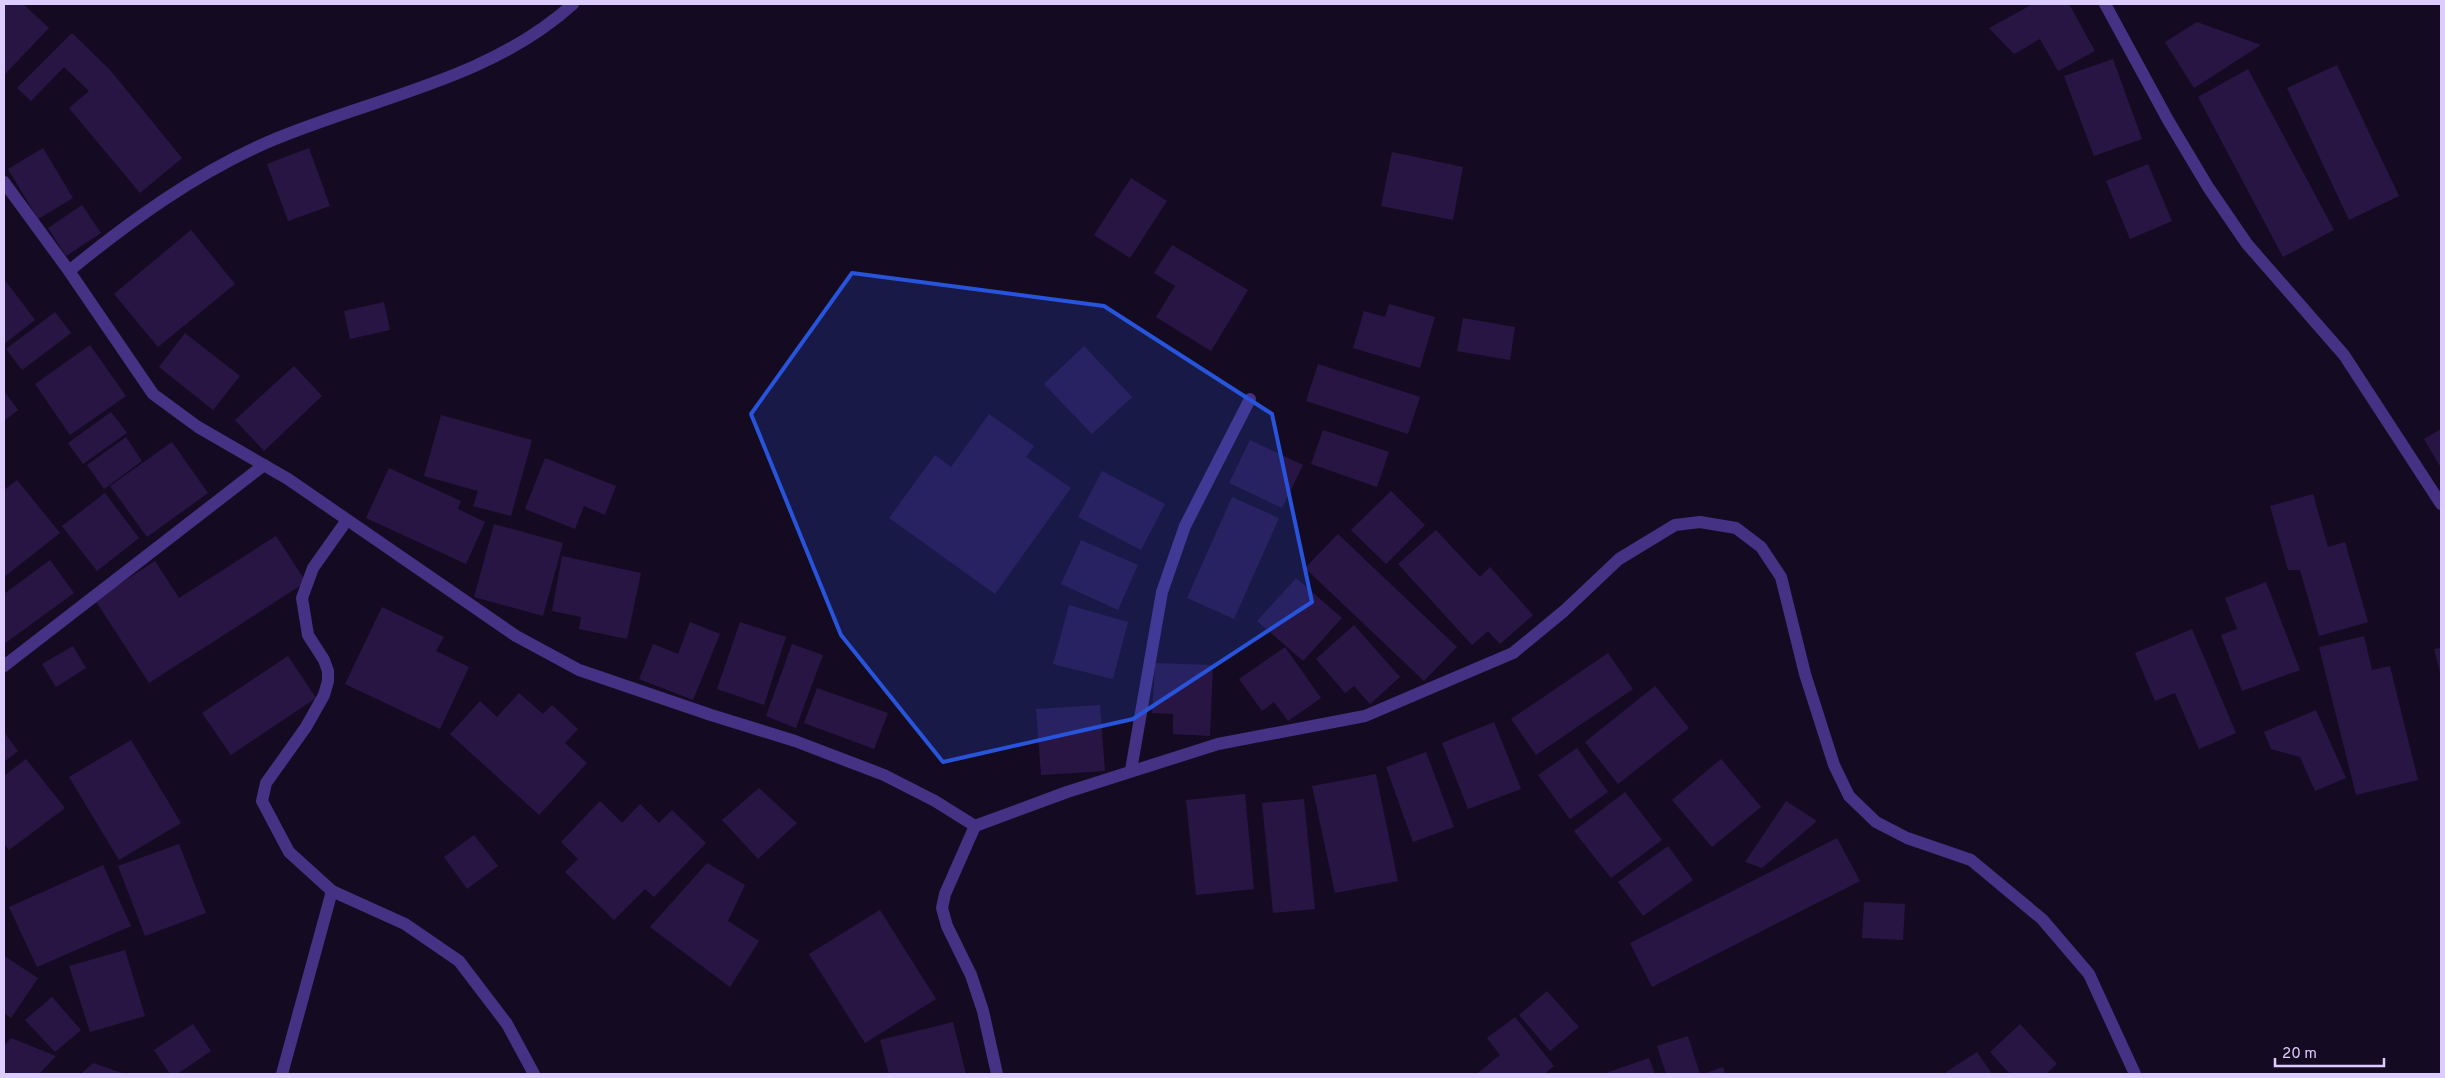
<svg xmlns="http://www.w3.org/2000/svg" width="2445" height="1078" font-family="Overpass,sans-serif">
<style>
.building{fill:#281544}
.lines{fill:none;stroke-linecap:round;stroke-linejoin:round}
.street{stroke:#463285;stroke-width:12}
.marked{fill:#2754da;fill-opacity:0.2;stroke:#2754da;stroke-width:4;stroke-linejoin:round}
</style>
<rect width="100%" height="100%" fill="#140b22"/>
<g class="building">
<path d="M 4,4 L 23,4 L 49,28 L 4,75 Z"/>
<path d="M 2033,4 L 2069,4 L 2095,51 L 2058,71 L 2040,39 L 2014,54 L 1989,28 Z"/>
<path d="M 2197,22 L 2261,45 L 2194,88 L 2165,42 Z"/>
<path d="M 72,33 L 110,70 L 182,158 L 140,193 L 69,108 L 89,91 L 64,67 L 31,101 L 17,88 Z"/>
<path d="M 2113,59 L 2142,139 L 2094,156 L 2064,76 Z"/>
<path d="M 2337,65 L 2399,196 L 2349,220 L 2287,88 Z"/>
<path d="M 2248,69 L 2334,230 L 2283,257 L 2198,97 Z"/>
<path d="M 43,148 L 73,198 L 38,219 L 8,169 Z"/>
<path d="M 309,148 L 330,206 L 288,221 L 267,164 Z"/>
<path d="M 1392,152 L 1463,167 L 1453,220 L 1381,206 Z"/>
<path d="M 2148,164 L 2172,221 L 2130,239 L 2106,181 Z"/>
<path d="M 1131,178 L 1167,201 L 1130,258 L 1094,235 Z"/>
<path d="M 82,205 L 101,233 L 66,256 L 48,228 Z"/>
<path d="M 191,230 L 235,284 L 158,347 L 114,294 Z"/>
<path d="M 1172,245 L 1248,290 L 1211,351 L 1156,317 L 1175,286 L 1154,273 Z"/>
<path d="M 4,279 L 35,320 L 4,344 Z"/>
<path d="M 384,302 L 390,330 L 350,339 L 344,311 Z"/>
<path d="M 1389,304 L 1435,317 L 1420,368 L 1353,348 L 1364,311 L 1385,317 Z"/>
<path d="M 55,312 L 71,333 L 22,370 L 6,349 Z"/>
<path d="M 1463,318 L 1515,327 L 1510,360 L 1457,351 Z"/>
<path d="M 185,333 L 240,376 L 213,410 L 159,367 Z"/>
<path d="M 90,345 L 126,396 L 70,435 L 35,384 Z"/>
<path d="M 1084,346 L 1132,397 L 1092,434 L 1044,384 Z"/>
<path d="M 1318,364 L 1420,397 L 1408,434 L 1306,401 Z"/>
<path d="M 294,366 L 322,396 L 264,451 L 235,420 Z"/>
<path d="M 4,391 L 18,410 L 4,421 Z"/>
<path d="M 111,412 L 127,433 L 83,464 L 68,443 Z"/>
<path d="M 989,414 L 1034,446 L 1026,457 L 1071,488 L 995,594 L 889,518 L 935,455 L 951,467 Z"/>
<path d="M 441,415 L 532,440 L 511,516 L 473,506 L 478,491 L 424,476 Z"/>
<path d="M 2441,429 L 2441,468 L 2424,439 Z"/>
<path d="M 1323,430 L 1389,452 L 1377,487 L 1311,464 Z"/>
<path d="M 126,437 L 142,461 L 104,489 L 87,465 Z"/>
<path d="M 1250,440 L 1303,465 L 1282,508 L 1229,483 Z"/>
<path d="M 172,442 L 208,493 L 147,537 L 110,486 Z"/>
<path d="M 545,458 L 616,486 L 605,515 L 584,506 L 575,529 L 525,509 Z"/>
<path d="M 389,468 L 461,501 L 458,509 L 485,522 L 466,564 L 366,518 Z"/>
<path d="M 1102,471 L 1165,504 L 1141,550 L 1078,517 Z"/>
<path d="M 17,480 L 60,533 L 4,577 L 4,490 Z"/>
<path d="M 1391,491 L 1425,525 L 1386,564 L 1351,530 Z"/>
<path d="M 105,493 L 139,538 L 97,571 L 62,526 Z"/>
<path d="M 2313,494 L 2328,547 L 2345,542 L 2368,622 L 2319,636 L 2300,570 L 2288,570 L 2270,506 Z"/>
<path d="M 1232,497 L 1279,518 L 1234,619 L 1187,598 Z"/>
<path d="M 494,524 L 563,543 L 543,616 L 474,597 Z"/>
<path d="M 1436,530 L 1480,577 L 1490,567 L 1533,615 L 1500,644 L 1488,631 L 1472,645 L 1398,564 Z"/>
<path d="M 1338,534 L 1457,647 L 1424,681 L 1305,568 Z"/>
<path d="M 276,536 L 306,582 L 149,683 L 95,600 L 155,561 L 179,598 Z"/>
<path d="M 1081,540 L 1138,565 L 1118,610 L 1061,584 Z"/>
<path d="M 562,556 L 641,573 L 627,639 L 579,629 L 581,617 L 552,611 Z"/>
<path d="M 50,560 L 74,593 L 4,644 L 4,594 Z"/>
<path d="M 1296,578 L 1342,618 L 1303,661 L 1257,621 Z"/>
<path d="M 2266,582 L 2300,670 L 2242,691 L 2221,635 L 2237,629 L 2225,598 Z"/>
<path d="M 1069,605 L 1128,622 L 1113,679 L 1053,664 Z"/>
<path d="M 382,607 L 444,637 L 436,651 L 469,667 L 440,729 L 345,684 Z"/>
<path d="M 690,622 L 720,634 L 693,700 L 639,679 L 653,644 L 678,654 Z"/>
<path d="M 740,622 L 786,637 L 764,705 L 717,689 Z"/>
<path d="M 1354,625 L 1400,677 L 1370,704 L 1354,686 L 1345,693 L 1316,659 Z"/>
<path d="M 2192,629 L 2236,733 L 2199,749 L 2175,693 L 2155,701 L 2135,653 Z"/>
<path d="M 2364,636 L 2372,670 L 2390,666 L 2418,780 L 2356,795 L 2319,647 Z"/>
<path d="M 792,644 L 823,655 L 796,728 L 766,716 Z"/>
<path d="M 73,646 L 86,668 L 56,687 L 42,664 Z"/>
<path d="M 1285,647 L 1321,698 L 1288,721 L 1274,702 L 1262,711 L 1239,679 Z"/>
<path d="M 2441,648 L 2441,676 L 2434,649 Z"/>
<path d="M 1608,653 L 1633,689 L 1536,755 L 1511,719 Z"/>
<path d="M 288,656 L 316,698 L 231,755 L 202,713 Z"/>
<path d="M 1155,663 L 1213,665 L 1210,736 L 1173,734 L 1173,714 L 1152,713 Z"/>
<path d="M 1655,686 L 1689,728 L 1618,784 L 1585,742 Z"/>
<path d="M 817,688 L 888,713 L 874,749 L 804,723 Z"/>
<path d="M 519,693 L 543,714 L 552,705 L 578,729 L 565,743 L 587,763 L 539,815 L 450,734 L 480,701 L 497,717 Z"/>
<path d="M 1100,705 L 1105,771 L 1041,775 L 1036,709 Z"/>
<path d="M 2316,710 L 2346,778 L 2315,791 L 2300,757 L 2271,749 L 2264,732 Z"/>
<path d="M 1494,722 L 1521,789 L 1468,809 L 1442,743 Z"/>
<path d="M 4,732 L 18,751 L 4,762 Z"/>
<path d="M 131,740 L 181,823 L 119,860 L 69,777 Z"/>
<path d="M 1577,748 L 1608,792 L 1570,819 L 1538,775 Z"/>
<path d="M 1426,752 L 1454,827 L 1413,842 L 1386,767 Z"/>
<path d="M 26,759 L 65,808 L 9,850 L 4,844 L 4,776 Z"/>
<path d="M 1721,759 L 1761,807 L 1712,847 L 1672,800 Z"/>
<path d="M 1376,774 L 1398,881 L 1335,893 L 1312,786 Z"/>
<path d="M 759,788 L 797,823 L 758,859 L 722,820 Z"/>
<path d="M 1625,792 L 1662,840 L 1611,878 L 1574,831 Z"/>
<path d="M 1245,794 L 1254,889 L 1196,895 L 1186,800 Z"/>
<path d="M 1304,799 L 1315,909 L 1273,913 L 1262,803 Z"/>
<path d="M 600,801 L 622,823 L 640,804 L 659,823 L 672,810 L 706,843 L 654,897 L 645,889 L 614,920 L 565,872 L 578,859 L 561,842 Z"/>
<path d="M 1786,801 L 1817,821 L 1762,868 L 1745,862 Z"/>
<path d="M 474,835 L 498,866 L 467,889 L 444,857 Z"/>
<path d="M 1837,838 L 1860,881 L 1652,987 L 1630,943 Z"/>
<path d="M 179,844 L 206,913 L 145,936 L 118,866 Z"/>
<path d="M 1668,846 L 1693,880 L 1643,916 L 1618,882 Z"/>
<path d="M 707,863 L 745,885 L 728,921 L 759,941 L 730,987 L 650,927 Z"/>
<path d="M 103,865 L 131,926 L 37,967 L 9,907 Z"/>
<path d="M 1864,902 L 1905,904 L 1903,940 L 1862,938 Z"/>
<path d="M 880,910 L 936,999 L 865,1043 L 809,954 Z"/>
<path d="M 125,950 L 145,1016 L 90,1032 L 69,966 Z"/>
<path d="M 4,956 L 38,978 L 11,1018 L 4,1013 Z"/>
<path d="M 1547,991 L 1579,1027 L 1550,1051 L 1519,1015 Z"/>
<path d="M 52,997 L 81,1030 L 55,1052 L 25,1020 Z"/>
<path d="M 1515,1017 L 1554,1066 L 1544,1074 L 1479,1074 L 1478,1073 L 1500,1055 L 1487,1038 Z"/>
<path d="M 953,1022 L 966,1074 L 889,1074 L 880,1040 Z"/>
<path d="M 193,1024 L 211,1051 L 177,1074 L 170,1074 L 154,1050 Z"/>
<path d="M 2020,1024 L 2057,1064 L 2046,1074 L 2010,1074 L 1990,1052 Z"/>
<path d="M 1688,1036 L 1700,1074 L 1666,1074 L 1657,1046 Z"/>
<path d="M 11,1038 L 56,1056 L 39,1074 L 4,1074 L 4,1046 Z"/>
<path d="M 1977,1052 L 1992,1074 L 1943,1074 Z"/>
<path d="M 1649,1058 L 1655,1074 L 1603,1074 Z"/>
<path d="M 93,1063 L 125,1074 L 81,1074 Z"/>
<path d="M 1723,1067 L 1725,1074 L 1703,1074 Z"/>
</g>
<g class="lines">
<g class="street">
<path d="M 2105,4 L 2168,120 L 2208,187 L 2247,244 L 2344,355 L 2441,504"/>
<path d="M 4,182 L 69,271 L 153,394 L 198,427 L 288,479 L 516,636 L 579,670 L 711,715 L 795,741 L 884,775 L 935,801 L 975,826 L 1067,792 L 1218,744 L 1365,716 L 1513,653 L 1564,611 L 1619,559 L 1675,525 L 1700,522 L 1736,528 L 1761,547 L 1781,577 L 1805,674 L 1834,765 L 1849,796 L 1876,822 L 1907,838 L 1971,860 L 2042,919 L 2089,974 L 2135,1074"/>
<path d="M 69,271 C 130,221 195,174 268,142 C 370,98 488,81 573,4"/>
<path d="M 347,520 L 313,568 L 302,598 L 308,635 L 324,660 L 328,671 L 328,681 L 324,695 L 306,727 L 266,783 L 262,801 L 289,852 L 332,891 L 405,924 L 459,961 L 507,1024 L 534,1074"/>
<path d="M 4,666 L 264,465"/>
<path d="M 1131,770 L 1162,592 L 1185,526 L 1250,399"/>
<path d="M 975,826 L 945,894 L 942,908 L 947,926 L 971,975 L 983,1011 L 997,1074"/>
<path d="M 282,1074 L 332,891"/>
</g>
</g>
<path class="marked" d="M 852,273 L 1104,306 L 1272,414 L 1312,602 L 1133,719 L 943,762 L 841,635 L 751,414 Z"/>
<rect width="2445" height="1078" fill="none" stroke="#dcccff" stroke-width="10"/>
<path d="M2275 1058v8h109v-8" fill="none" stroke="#dcccff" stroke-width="2.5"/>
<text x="2282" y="1058" font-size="15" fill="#dcccff" stroke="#140b22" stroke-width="4" paint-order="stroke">20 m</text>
</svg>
